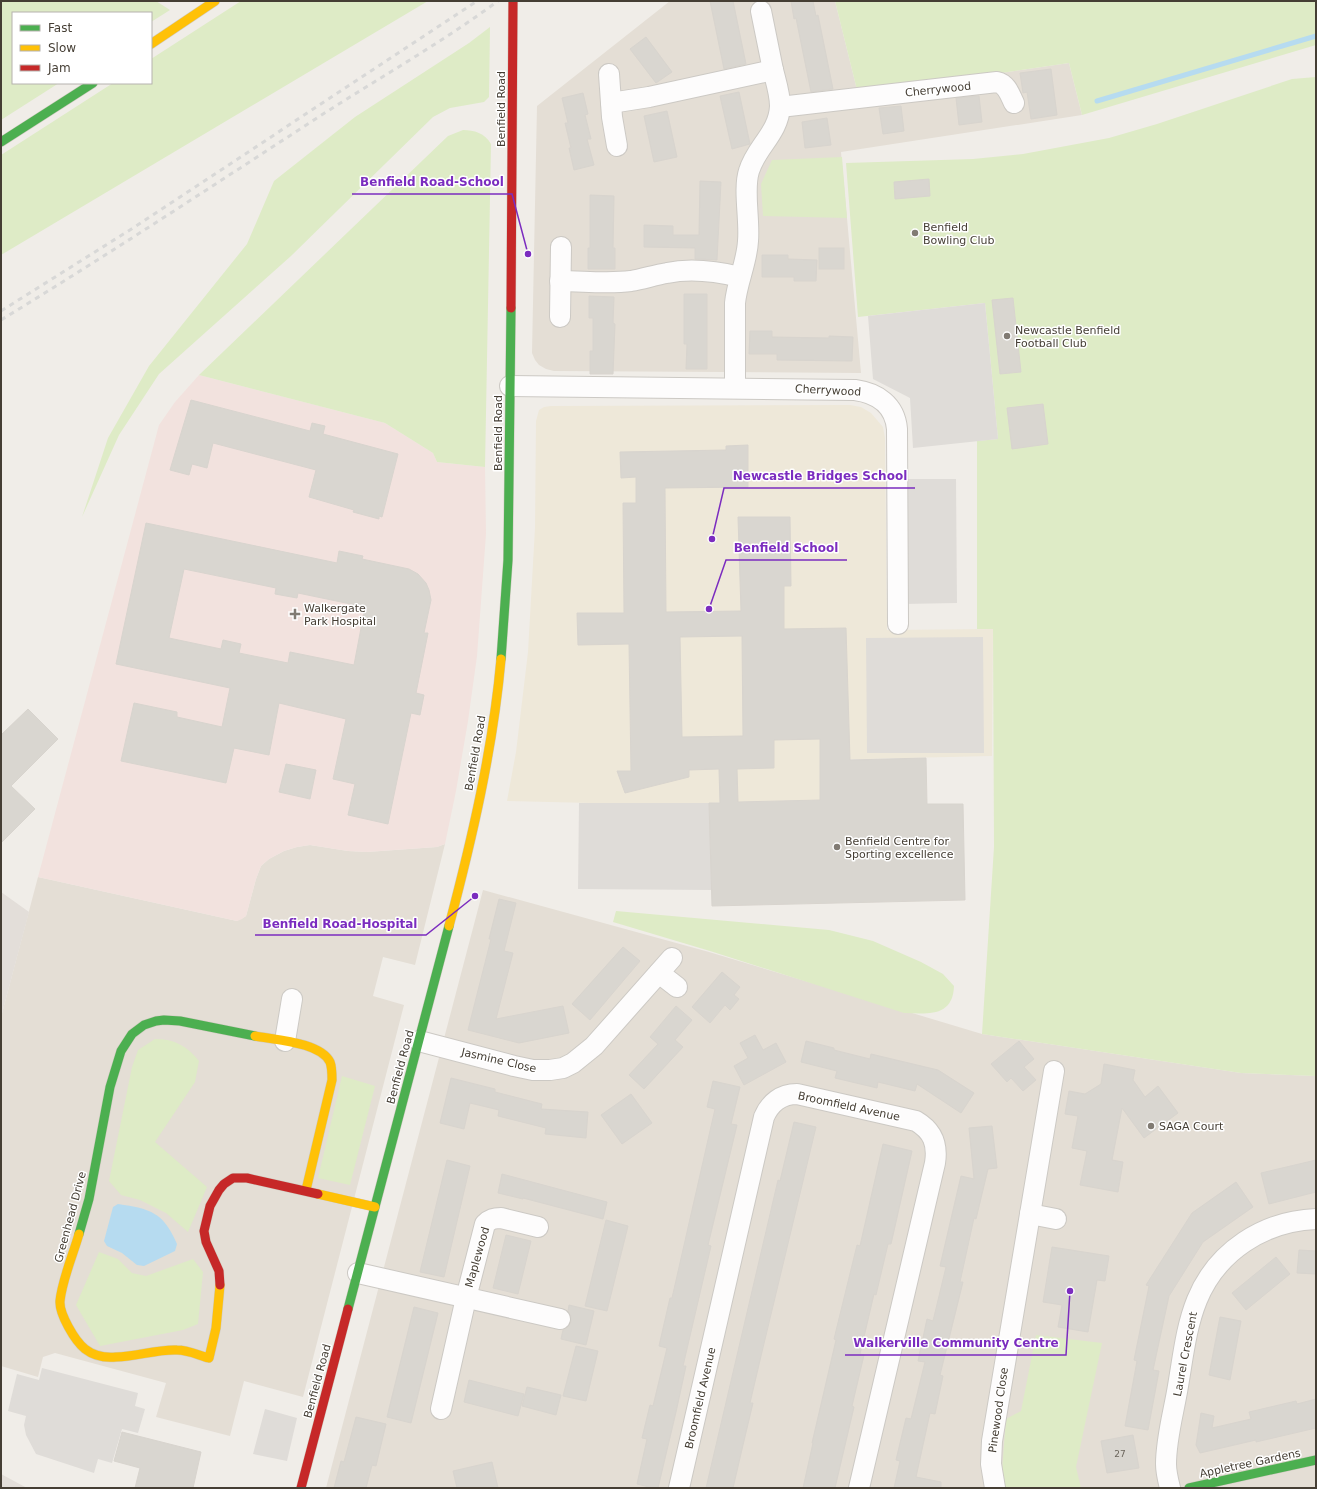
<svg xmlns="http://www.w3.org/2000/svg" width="1317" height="1489" font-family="'DejaVu Sans',sans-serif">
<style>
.residential{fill:#e4ded5}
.industrial{fill:#e3ded9}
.education{fill:#eee8d9}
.medical{fill:#f2e2de}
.green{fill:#deebc6}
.parking{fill:#dfdcd8}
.water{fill:#b6dbf0}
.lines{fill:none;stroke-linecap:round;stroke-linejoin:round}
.stream{stroke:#b6dbf0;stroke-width:5}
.building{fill:#d9d6d0;stroke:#d8d4ce;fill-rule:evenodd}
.street-casing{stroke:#ccc9c4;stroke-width:22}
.fast-casing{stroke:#cfcabf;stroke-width:10}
.slow-casing{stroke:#cfcabf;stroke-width:10}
.jam-casing{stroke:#cfcabf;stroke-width:10}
.street{stroke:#fdfcfc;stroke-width:20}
.fast{stroke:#4caf50;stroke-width:9}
.slow{stroke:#ffc107;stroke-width:9}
.jam{stroke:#c62828;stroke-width:9}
.rail{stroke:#d8d8d7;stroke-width:3;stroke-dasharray:5 5;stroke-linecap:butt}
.poi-dot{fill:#817b73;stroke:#fff;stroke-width:1.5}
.labels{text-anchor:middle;stroke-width:3;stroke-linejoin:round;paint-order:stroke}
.number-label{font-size:9px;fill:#6b655c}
.street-label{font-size:11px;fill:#453e34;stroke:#fff}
.poi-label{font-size:11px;fill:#453e34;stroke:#fff;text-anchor:start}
.leader{fill:none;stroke:#7b2cbf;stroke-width:1.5}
.callout-dot{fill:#7b2cbf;stroke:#fff;stroke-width:1.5}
.callout-label{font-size:12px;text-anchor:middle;font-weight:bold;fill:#7b2cbf;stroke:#fff;stroke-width:3;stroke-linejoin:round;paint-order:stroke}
</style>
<rect width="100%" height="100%" fill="#f0ede8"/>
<g class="residential">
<path d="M 670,1 L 835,1 L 858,94 L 1069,63 L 1082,115 L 841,152 L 861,373 L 554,371 L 546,369 L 539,365 L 535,360 L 532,353 L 537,106 Z"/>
<path d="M 445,844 L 415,965 L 383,957 L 373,996 L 404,1005 L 303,1397 L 244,1381 L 230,1436 L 156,1417 L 166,1383 L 55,1353 L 43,1357 L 38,1377 L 1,1366 L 1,1017 L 38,877 L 237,921 L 246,916 L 256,879 L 261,866 L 269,859 L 284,851 L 297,847 L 310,845 L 348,851 L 367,852 L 437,847 Z"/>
<path d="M 483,890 L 709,952 L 982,1034 L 1241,1073 L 1316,1076 L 1316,1488 L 326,1488 Z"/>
</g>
<g class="industrial">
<path d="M 1,892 L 29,912 L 1,1017 Z"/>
<path d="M 1,1474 L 27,1488 L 1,1488 Z"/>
</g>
<path class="education" d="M 850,405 L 861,407 L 871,413 L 883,427 L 885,438 L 887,630 L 993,629 L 992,756 L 820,760 L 820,800 L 709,803 L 591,803 L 507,801 L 516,752 L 528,652 L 535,528 L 536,421 L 539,410 L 544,407 L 551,406 Z"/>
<path class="medical" d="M 199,375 L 385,423 L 433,453 L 437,462 L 485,467 L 486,534 L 477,656 L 468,721 L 456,791 L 445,844 L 437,847 L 367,852 L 348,851 L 310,845 L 297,847 L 284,851 L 269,859 L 261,866 L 256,879 L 246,916 L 242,919 L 237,921 L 38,877 L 159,425 L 175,402 Z"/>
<g class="green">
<path d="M 1,1 L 156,1 L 170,10 L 151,22 L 151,13 L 13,13 L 13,83 L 59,83 L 1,120 Z"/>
<path d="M 241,1 L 428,1 L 1,255 L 1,155 L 113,83 L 151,83 L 151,59 Z"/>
<path d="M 835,1 L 1316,1 L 1316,45 L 1082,115 L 1069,63 L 858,94 Z"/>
<path d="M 490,27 L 489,97 L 484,102 L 450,108 L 433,117 L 291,256 L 159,374 L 119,435 L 82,517 L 108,438 L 149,366 L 247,244 L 274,181 L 355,117 L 469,43 Z"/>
<path d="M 1316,77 L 1316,1076 L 1241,1073 L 982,1034 L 994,847 L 993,629 L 977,629 L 977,441 L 998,439 L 985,303 L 858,317 L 846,163 L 973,159 L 1023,154 L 1109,138 L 1157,124 L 1292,79 Z"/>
<path d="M 463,130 C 474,130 485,133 491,144 L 485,467 L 437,462 L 433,453 L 385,423 L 199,375 L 448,136 Z"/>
<path d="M 842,157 L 847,218 L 763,216 L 761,184 L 772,160 Z"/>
<path d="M 616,911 L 829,930 L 873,941 L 921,962 L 943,974 L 954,986 C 953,1017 928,1014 904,1013 L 710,951 L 613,922 Z"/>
<path d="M 155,1039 C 175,1039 187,1046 199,1061 L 195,1082 L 155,1142 L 207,1187 L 188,1232 L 166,1213 L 140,1200 L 121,1195 L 109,1181 L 132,1067 L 138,1050 Z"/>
<path d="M 342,1076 L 375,1086 L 350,1185 L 318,1178 Z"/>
<path d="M 99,1252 L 118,1259 L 132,1273 L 146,1276 L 193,1259 L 203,1272 L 198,1324 L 183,1330 L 100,1346 L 76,1305 Z"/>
<path d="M 1036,1335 L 1102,1343 L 1076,1467 L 1081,1488 L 1005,1488 L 1002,1471 L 1006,1419 L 1021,1411 Z"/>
</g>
<g class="parking">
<path d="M 985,303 L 998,439 L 913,448 L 910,398 L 873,379 L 868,316 Z"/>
<path d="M 903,479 L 956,479 L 957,603 L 903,604 Z"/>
<path d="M 983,637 L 984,753 L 867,753 L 866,638 Z"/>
<path d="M 579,803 L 709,803 L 712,890 L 578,889 Z"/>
<path d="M 42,1368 L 138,1393 L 135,1406 L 145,1409 L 138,1433 L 122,1429 L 112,1463 L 98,1459 L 94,1473 L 36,1454 L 26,1435 L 24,1425 L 26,1416 L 8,1411 L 17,1374 L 39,1380 Z"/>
<path d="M 265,1409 L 297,1418 L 287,1461 L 253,1454 Z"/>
</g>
<path class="water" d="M 118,1204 C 151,1209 163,1212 177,1244 L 175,1251 L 144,1266 L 137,1265 L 122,1253 L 107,1246 L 104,1241 L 113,1207 Z"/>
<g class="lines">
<path class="stream" d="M 1097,101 L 1316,36"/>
</g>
<g class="building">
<path d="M 710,1 L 733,1 L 746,64 L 724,69 Z"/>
<path d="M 791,1 L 813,1 L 816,16 L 818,15 L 833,89 L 811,92 L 796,18 L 794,19 Z"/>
<path d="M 646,37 L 672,72 L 656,83 L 630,49 Z"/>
<path d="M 1051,69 L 1057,115 L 1031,119 L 1027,92 L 1023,93 L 1020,73 Z"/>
<path d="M 739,92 L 750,144 L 732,149 L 720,96 Z"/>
<path d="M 583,93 L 588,114 L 585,115 L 591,139 L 587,139 L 594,165 L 574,170 L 569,148 L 571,148 L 565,123 L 568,123 L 562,98 Z"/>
<path d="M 979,96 L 982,122 L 959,125 L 956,98 Z"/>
<path d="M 901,106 L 904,131 L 883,134 L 879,108 Z"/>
<path d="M 667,111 L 677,157 L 654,162 L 644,116 Z"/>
<path d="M 827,118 L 831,145 L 805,148 L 802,122 Z"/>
<path d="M 929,179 L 930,196 L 895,199 L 894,182 Z"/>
<path d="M 700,181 L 721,182 L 717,260 L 695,259 L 695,248 L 644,247 L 644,225 L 673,226 L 673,235 L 699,235 Z"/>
<path d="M 590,195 L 614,196 L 613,248 L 615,248 L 615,269 L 588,269 L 588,248 L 590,248 Z"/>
<rect x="819" y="248" width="25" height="21"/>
<path d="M 762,255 L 788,255 L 788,259 L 817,260 L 816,281 L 794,281 L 794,277 L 762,277 Z"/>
<path d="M 684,294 L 707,294 L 707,369 L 686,369 L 687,344 L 684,344 Z"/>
<path d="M 589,296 L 614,297 L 613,323 L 615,324 L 613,374 L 590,374 L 590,351 L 593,351 L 593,318 L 589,318 Z"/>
<path d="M 1013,298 L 1021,372 L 1000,374 L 992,300 Z"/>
<path d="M 750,331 L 772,331 L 772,337 L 829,338 L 829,336 L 853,337 L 852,361 L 777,360 L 777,354 L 749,354 Z"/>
<path d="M 191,400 L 310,431 L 312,423 L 325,426 L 323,434 L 398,454 L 382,517 L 379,516 L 379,519 L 353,512 L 354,510 L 309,497 L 316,470 L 213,443 L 207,468 L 192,464 L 189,475 L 170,470 Z"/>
<path d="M 1043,404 L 1048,444 L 1012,449 L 1007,408 Z"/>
<path d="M 748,445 L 748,487 L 665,488 L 666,612 L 741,611 L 738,517 L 790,517 L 791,586 L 784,586 L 784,629 L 846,628 L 850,760 L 926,758 L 927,804 L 963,804 L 965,900 L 712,906 L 709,803 L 720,803 L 719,769 L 689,770 L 689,777 L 625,793 L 617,771 L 631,771 L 629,644 L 578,645 L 577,613 L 624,613 L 623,503 L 636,503 L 636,477 L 621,478 L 620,452 L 726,450 L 726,446 ZM 742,636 L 743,736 L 682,737 L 680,637 ZM 820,739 L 820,800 L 738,802 L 737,769 L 774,768 L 774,740 Z"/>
<path d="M 146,523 L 337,563 L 339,551 L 363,556 L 362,559 L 409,569 L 418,574 L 426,583 L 429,590 L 431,600 L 424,633 L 428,633 L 416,693 L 424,695 L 420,715 L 411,713 L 388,824 L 348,815 L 355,784 L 333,779 L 346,719 L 279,703 L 269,755 L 234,748 L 226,783 L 121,761 L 134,703 L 177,712 L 177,717 L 222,727 L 230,688 L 116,664 ZM 184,569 L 276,588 L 275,594 L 297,598 L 298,593 L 365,607 L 354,665 L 290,652 L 288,663 L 239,653 L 241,644 L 223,640 L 221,649 L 169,638 Z"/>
<path d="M 28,709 L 58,739 L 11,786 L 35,809 L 1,843 L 1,735 Z"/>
<path d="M 286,764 L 316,770 L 310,799 L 279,792 Z"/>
<path d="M 499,899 L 516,903 L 504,951 L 513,953 L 496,1019 L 563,1006 L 569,1033 L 519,1043 L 468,1030 L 491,939 L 489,939 Z"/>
<path d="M 623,947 L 640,961 L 590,1020 L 572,1004 Z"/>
<path d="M 722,972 L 740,987 L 734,995 L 739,999 L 730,1010 L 725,1005 L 710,1023 L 692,1007 Z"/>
<path d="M 676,1006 L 692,1020 L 675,1040 L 683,1047 L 644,1089 L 629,1075 L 658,1044 L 650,1037 Z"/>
<path d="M 755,1035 L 763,1050 L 776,1043 L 786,1062 L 744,1085 L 734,1066 L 748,1058 L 740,1043 Z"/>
<path d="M 806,1041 L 834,1048 L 834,1050 L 870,1059 L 871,1054 L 938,1070 L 974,1093 L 961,1113 L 917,1084 L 915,1091 L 878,1082 L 877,1088 L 835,1078 L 837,1071 L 801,1062 Z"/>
<path d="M 1019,1041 L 1034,1059 L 1024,1067 L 1036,1080 L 1023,1091 L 1011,1078 L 1007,1082 L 991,1064 Z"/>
<path d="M 1104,1064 L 1135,1070 L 1133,1080 L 1145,1097 L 1158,1086 L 1178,1113 L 1144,1138 L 1122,1108 L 1112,1160 L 1123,1162 L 1118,1192 L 1080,1185 L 1087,1151 L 1072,1148 L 1078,1116 L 1065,1114 L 1069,1091 L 1085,1094 L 1101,1084 Z"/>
<path d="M 451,1078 L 495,1089 L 495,1092 L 542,1104 L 541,1109 L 588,1112 L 586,1138 L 545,1134 L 546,1128 L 498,1116 L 499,1110 L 470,1103 L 464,1129 L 440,1123 Z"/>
<path d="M 713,1081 L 740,1087 L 731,1124 L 737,1125 L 708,1245 L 711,1246 L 683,1366 L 686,1366 L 676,1412 L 658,1488 L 653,1488 L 637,1484 L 647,1439 L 642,1438 L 650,1405 L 653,1406 L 667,1348 L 659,1346 L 670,1298 L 672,1298 L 715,1109 L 707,1107 Z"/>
<path d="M 631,1094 L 652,1123 L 622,1144 L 601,1115 Z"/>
<path d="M 794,1122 L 816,1127 L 761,1356 L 750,1403 L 753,1403 L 743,1445 L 733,1488 L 706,1488 L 778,1180 L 780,1181 Z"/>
<path d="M 992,1126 L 997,1168 L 988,1169 L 976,1219 L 974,1218 L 960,1282 L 963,1282 L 940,1375 L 943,1376 L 935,1414 L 930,1413 L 916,1477 L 941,1482 L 941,1488 L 894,1488 L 900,1461 L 896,1460 L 906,1418 L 911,1419 L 925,1362 L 918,1361 L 927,1319 L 933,1321 L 946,1267 L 940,1266 L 961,1176 L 974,1179 L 969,1128 Z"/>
<path d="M 883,1144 L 912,1151 L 891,1244 L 888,1244 L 876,1295 L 874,1294 L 860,1354 L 864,1355 L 852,1406 L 854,1407 L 842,1458 L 835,1488 L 803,1488 L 813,1443 L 812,1443 L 836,1340 L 834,1339 L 857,1245 L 860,1246 Z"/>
<path d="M 447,1160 L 470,1166 L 444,1277 L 420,1272 Z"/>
<path d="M 1316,1160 L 1316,1192 L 1269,1204 L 1261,1173 Z"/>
<path d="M 502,1174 L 607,1202 L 603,1219 L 523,1198 L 523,1199 L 498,1193 Z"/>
<path d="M 1236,1182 L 1253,1207 L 1203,1242 L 1169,1296 L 1153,1370 L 1159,1371 L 1148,1430 L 1125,1426 L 1137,1361 L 1134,1360 L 1149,1286 L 1146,1285 L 1192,1213 Z"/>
<path d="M 606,1220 L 628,1226 L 607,1311 L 585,1306 Z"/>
<path d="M 506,1235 L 531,1241 L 518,1294 L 493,1288 Z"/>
<path d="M 1052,1247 L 1109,1256 L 1105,1281 L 1097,1280 L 1088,1332 L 1058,1327 L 1062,1305 L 1043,1302 Z"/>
<path d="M 1299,1250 L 1316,1251 L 1316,1274 L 1297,1273 Z"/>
<path d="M 1276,1257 L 1290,1274 L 1246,1310 L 1232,1293 Z"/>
<path d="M 569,1305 L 594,1311 L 586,1345 L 561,1339 L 563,1330 L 568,1327 L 571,1322 L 571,1316 L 568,1311 Z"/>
<path d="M 414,1307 L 438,1313 L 411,1423 L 387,1417 Z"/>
<path d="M 1220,1317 L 1241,1321 L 1230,1380 L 1209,1375 Z"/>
<path d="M 576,1346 L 598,1351 L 586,1401 L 563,1396 Z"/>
<path d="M 469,1380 L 524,1394 L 518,1416 L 464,1402 Z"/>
<path d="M 527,1387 L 561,1395 L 556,1415 L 522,1406 Z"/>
<path d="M 1316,1399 L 1316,1428 L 1256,1442 L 1256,1440 L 1200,1453 L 1196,1445 L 1201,1413 L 1214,1416 L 1212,1428 L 1251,1419 L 1249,1412 L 1296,1401 L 1297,1404 Z"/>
<path d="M 356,1417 L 386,1424 L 376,1466 L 372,1465 L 366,1488 L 334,1488 L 341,1461 L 344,1462 Z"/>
<path d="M 122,1432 L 201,1452 L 193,1488 L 135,1488 L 140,1468 L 114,1461 Z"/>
<path d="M 1133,1435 L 1139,1468 L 1107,1473 L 1101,1441 Z"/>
<path d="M 492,1462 L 498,1488 L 457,1488 L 453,1471 Z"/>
</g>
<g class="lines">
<g class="street-casing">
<g id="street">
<path d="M 609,74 L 612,117 L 617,146"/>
<path d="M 611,103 L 649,97 L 773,70"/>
<path d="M 780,107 L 997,82 C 1007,84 1010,95 1014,103"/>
<path d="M 560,281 C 583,281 608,284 631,281 C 643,279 655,275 667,273 C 691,268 715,271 740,277"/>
<path d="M 560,317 L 561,247"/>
<path d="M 510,386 L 855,390 C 877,393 895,405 897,429 L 898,624"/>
<path d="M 735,388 L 735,303 C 737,282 747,262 748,241 C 750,220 743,189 749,171 C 756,147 779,133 780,106 C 780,94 776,82 773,70 C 769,51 765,31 761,11"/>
<path d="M 659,973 L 677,987"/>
<path d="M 285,1041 L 292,999"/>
<path d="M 419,1041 L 514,1066 L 533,1070 L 550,1070 L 563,1068 L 573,1063 L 594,1046 L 672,958"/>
<path d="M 1030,1214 L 1056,1219"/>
<path d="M 358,1273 L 560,1319"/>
<path d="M 441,1409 L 466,1298 L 485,1224 C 490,1219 494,1218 501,1218 L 538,1227"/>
<path d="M 679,1488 L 764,1117 C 770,1103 781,1094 797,1094 L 916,1121 C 933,1131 938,1144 935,1163 L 859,1488"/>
<path d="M 995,1488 L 991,1464 L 992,1441 L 1054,1071"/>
<path d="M 1170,1488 C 1168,1480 1166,1472 1166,1464 C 1166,1438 1174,1411 1178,1386 C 1183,1357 1186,1327 1197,1300 C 1217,1251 1264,1221 1316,1219"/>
</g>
</g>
<g class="fast-casing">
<g id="fast">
<path d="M 1,142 L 93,83"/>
<path d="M 501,659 L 508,560 L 511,308"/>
<path d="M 79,1234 L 89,1199 L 110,1087 L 121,1051 L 132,1034 L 144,1025 L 156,1021 L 164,1020 L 180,1021 L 255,1036"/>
<path d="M 348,1309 L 449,926"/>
<path d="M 1189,1488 L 1316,1460"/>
</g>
</g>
<g class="slow-casing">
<g id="slow">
<path d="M 151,44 L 215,1"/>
<path d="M 449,926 C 472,839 493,749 501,659"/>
<path d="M 255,1036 C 275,1040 320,1042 330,1062 C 332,1067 332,1074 332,1080 L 306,1190"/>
<path d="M 318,1194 L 375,1207"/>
<path d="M 79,1234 C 73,1255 62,1280 60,1301 C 59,1314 75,1341 85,1349 C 94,1356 105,1358 116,1357 C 137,1357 156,1349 177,1350 C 188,1350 198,1355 209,1358 L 216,1328 L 220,1285"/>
</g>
</g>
<g class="jam-casing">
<g id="jam">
<path d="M 511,308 L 513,1"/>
<path d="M 220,1285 L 219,1271 L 206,1242 L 204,1231 L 210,1206 L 219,1190 L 224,1184 L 233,1178 L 247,1178 L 318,1194"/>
<path d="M 301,1488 L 348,1309"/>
</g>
</g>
<use href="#street" class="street"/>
<use href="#fast" class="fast"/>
<use href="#slow" class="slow"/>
<use href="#jam" class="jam"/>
<g class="rail">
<path d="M 1,311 L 133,228 L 477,1"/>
<path d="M 1,320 C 109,254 214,185 320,116 C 379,78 441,43 498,1"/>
</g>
</g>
<g class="poi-dot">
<circle cx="915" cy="233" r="4"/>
<circle cx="1007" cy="336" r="4"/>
<path d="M293 608h4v4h4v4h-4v4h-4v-4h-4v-4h4z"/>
<circle cx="837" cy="847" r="4"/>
<circle cx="1151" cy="1126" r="4"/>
</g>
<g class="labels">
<g class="number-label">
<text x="1120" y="1457">27</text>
</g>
<g class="street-label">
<text transform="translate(938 89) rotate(-6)" y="4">Cherrywood</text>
<text transform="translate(501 109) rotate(-90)" y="4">Benfield Road</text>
<text transform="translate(828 390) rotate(3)" y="4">Cherrywood</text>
<text transform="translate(498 433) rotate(-90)" y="4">Benfield Road</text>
<text transform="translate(475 753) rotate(-80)" y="4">Benfield Road</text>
<text transform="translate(499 1060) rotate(13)" y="4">Jasmine Close</text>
<text transform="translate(400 1067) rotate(-75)" y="4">Benfield Road</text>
<text transform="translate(849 1106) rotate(12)" y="4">Broomfield Avenue</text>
<text transform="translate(70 1217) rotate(-75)" y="4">Greenhead Drive</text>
<text transform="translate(477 1257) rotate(-74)" y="4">Maplewood</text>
<text transform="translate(1185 1354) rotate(-79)" y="4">Laurel Crescent</text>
<text transform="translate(317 1381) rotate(-75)" y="4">Benfield Road</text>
<text transform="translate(700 1398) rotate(-77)" y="4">Broomfield Avenue</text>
<text transform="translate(998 1410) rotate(-82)" y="4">Pinewood Close</text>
<text transform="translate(1250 1463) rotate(-12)" y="4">Appletree Gardens</text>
</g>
<g class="poi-label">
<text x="923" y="231">Benfield<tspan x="923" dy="13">Bowling Club</tspan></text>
<text x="1015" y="334">Newcastle Benfield<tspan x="1015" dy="13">Football Club</tspan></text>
<text x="304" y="612">Walkergate<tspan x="304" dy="13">Park Hospital</tspan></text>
<text x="845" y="845">Benfield Centre for<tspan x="845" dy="13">Sporting excellence</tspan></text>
<text x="1159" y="1130">SAGA Court</text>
</g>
</g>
<path class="leader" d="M528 254L512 194H352M712 539L724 488H915M709 609L726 560H847M475 896L426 935H255M1070 1291L1066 1355H845"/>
<g class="callout-dot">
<circle cx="528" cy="254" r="4"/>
<circle cx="712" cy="539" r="4"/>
<circle cx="709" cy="609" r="4"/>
<circle cx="475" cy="896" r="4"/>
<circle cx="1070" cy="1291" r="4"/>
</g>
<g class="callout-label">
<text x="432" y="186">Benfield Road-School</text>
<text x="820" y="480">Newcastle Bridges School</text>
<text x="786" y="552">Benfield School</text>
<text x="340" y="928">Benfield Road-Hospital</text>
<text x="956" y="1347">Walkerville Community Centre</text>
</g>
<rect width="1317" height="1489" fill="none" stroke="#453e34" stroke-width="4"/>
<rect x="12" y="12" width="140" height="72" fill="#ffffff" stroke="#b5b2ae"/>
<rect x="20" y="25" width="20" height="6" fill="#4caf50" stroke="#b5b2ae"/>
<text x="48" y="32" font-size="12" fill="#453e34">Fast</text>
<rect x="20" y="45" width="20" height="6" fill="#ffc107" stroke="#b5b2ae"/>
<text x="48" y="52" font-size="12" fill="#453e34">Slow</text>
<rect x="20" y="65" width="20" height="6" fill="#c62828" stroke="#b5b2ae"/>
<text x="48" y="72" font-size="12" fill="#453e34">Jam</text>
</svg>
